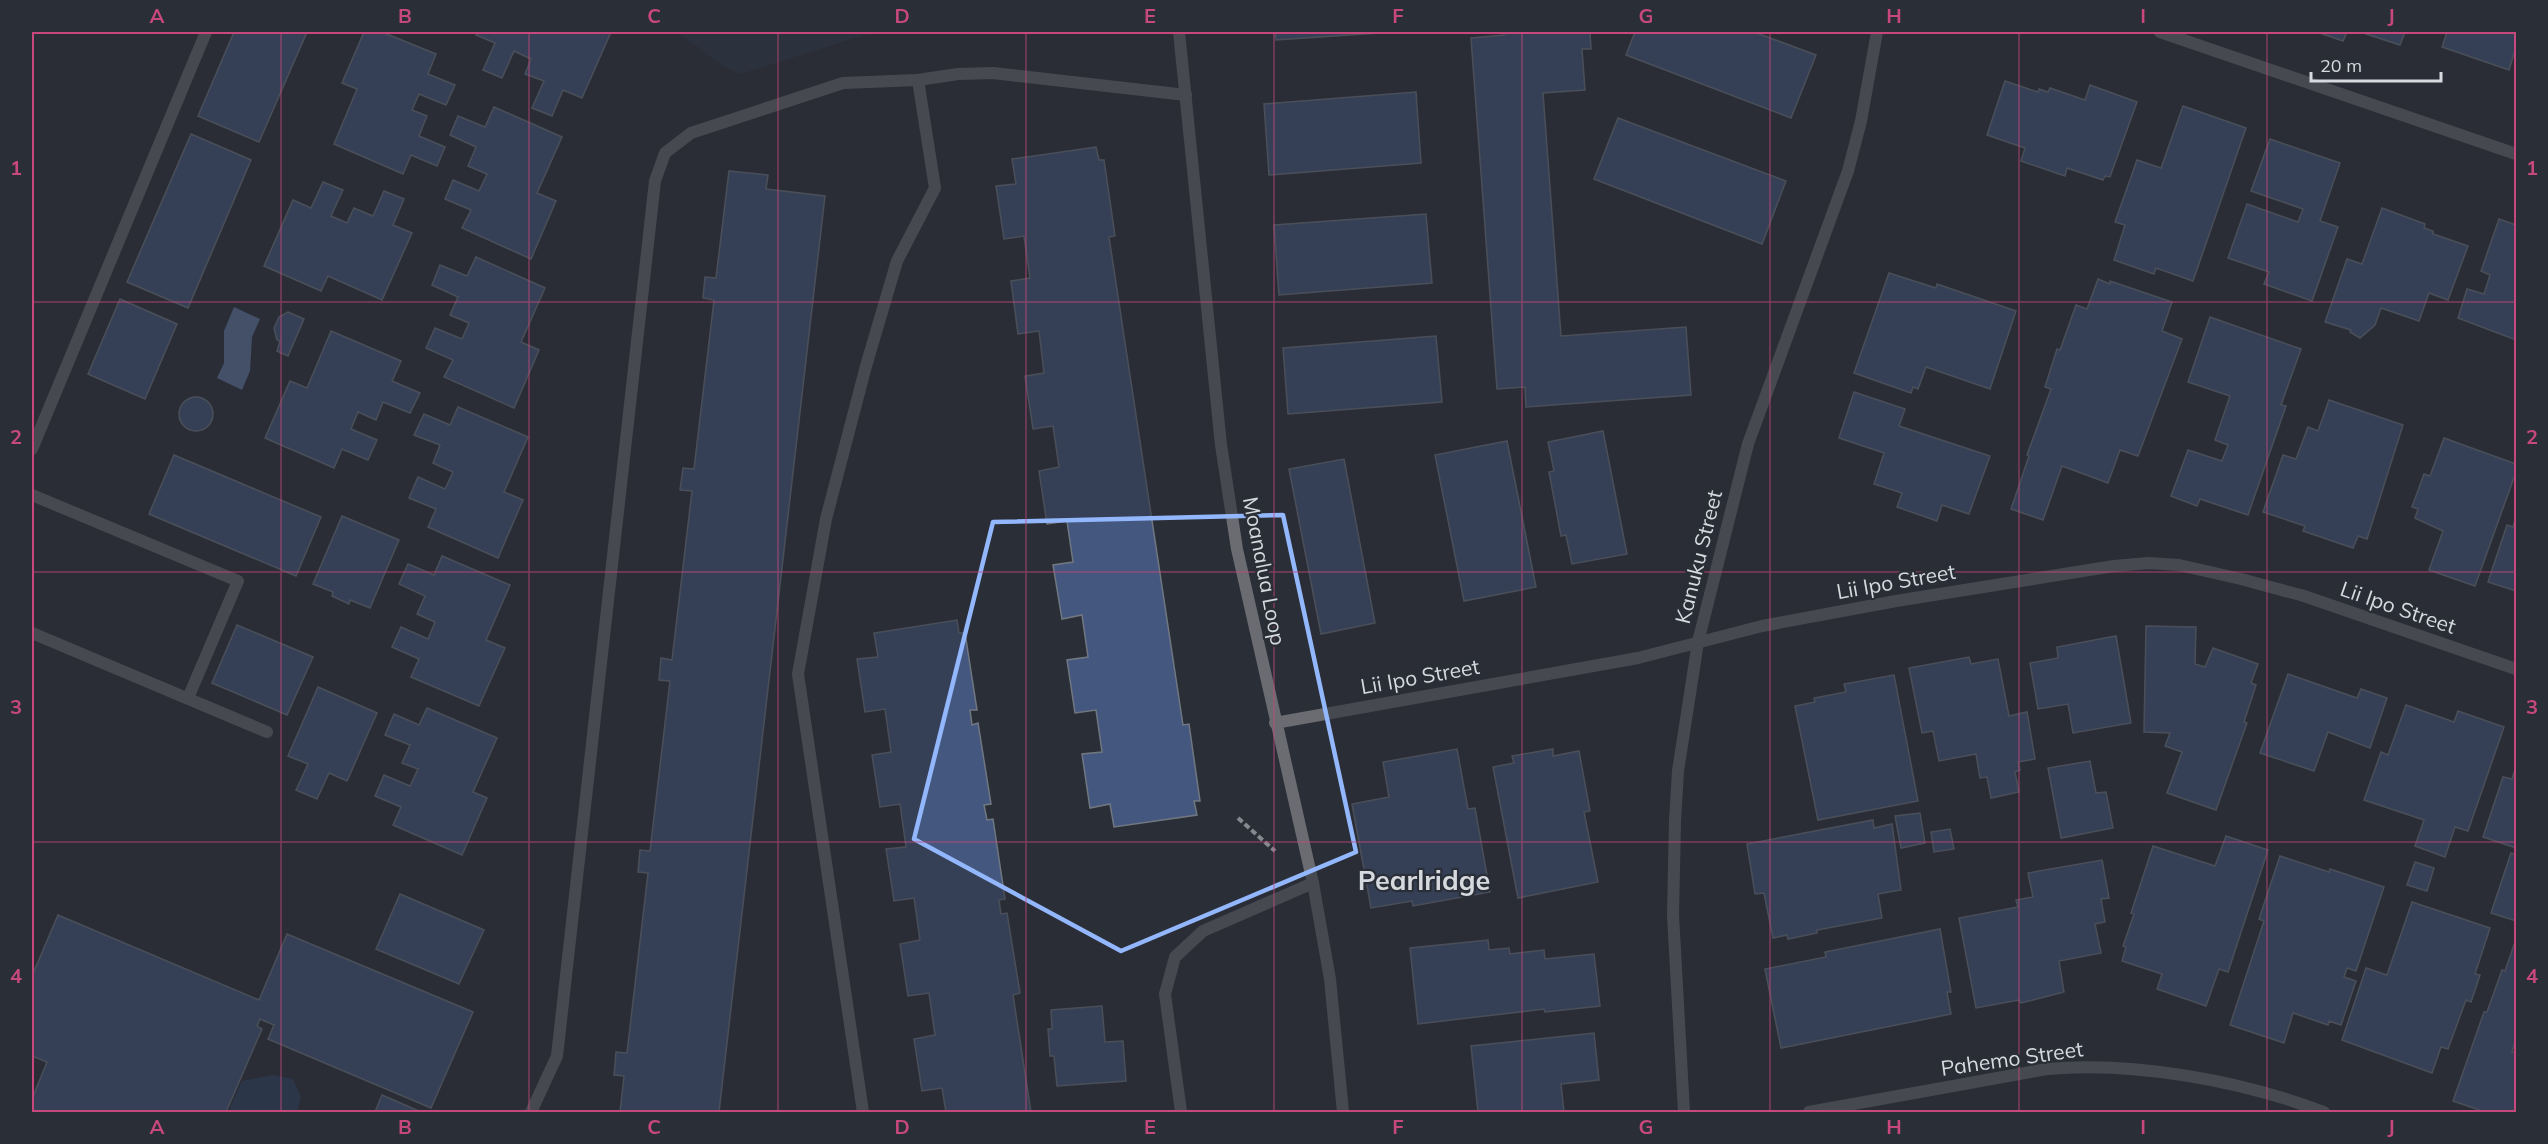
<svg xmlns="http://www.w3.org/2000/svg" width="2548" height="1144" font-family="Mulish,sans-serif">
<style>
.built{fill:#303846}
.green{fill:#304060}
.water{fill:#657aa3}
.building{fill:#44587f;stroke:#717781;stroke-width:1.5}
.lines{fill:none;stroke-linecap:round;stroke-linejoin:round}
.path{stroke:#84888f;stroke-width:4;stroke-dasharray:6 3;stroke-linecap:butt}
.service{stroke:#6a6c71;stroke-width:12}
.minor{stroke:#6a6c71;stroke-width:12}
.tertiary{stroke:#6a6c71;stroke-width:12}
.marked{fill:none;stroke:#93b7fd;stroke-width:4.5;stroke-linejoin:round}
.grid{fill:none;stroke:#c7487c;stroke-width:1.5;stroke-opacity:0.55}
.labels{text-anchor:middle;stroke-width:4.5;stroke-linejoin:round;paint-order:stroke}
.street-label{font-size:21px;fill:#d6dadf;stroke:#2a2e37}
.district-label{font-size:27px;font-weight:bold;fill:#d6dadf;stroke:#2a2e37}
.neatline{fill:none;stroke:#c7487c;stroke-width:2}
.grid-label{font-size:20px;text-anchor:middle;font-weight:bold;fill:#c7487c}
</style>
<rect width="100%" height="100%" fill="#2a2e37"/>
<path class="built" d="M 677,32 L 874,32 L 740,74 L 724,66 Z"/>
<path class="green" d="M 273,1075 L 293,1079 L 301,1097 L 297,1112 L 233,1112 L 230,1108 L 242,1081 Z"/>
<path class="water" d="M 234,307 L 260,319 L 252,337 L 250,371 L 242,390 L 217,378 L 224,363 L 224,331 Z"/>
<g class="building">
<path d="M 234,32 L 307,32 L 259,142 L 198,116 Z"/>
<path d="M 364,32 L 382,32 L 436,54 L 428,74 L 455,85 L 446,105 L 419,94 L 412,110 L 427,116 L 419,136 L 445,147 L 437,166 L 411,155 L 403,174 L 334,144 L 357,89 L 342,83 Z"/>
<path d="M 478,32 L 611,32 L 582,98 L 563,90 L 552,116 L 532,108 L 544,81 L 525,74 L 531,59 L 514,51 L 502,78 L 483,70 L 495,43 L 476,35 Z"/>
<path d="M 1275,32 L 1394,32 L 1276,40 Z"/>
<path d="M 1504,32 L 1590,32 L 1591,49 L 1582,49 L 1585,90 L 1543,93 L 1561,336 L 1686,327 L 1691,395 L 1526,407 L 1525,387 L 1497,389 L 1471,38 L 1504,35 Z"/>
<path d="M 1635,32 L 1754,32 L 1816,55 L 1791,118 L 1626,55 Z"/>
<path d="M 2317,32 L 2350,32 L 2347,32 L 2343,41 Z"/>
<path d="M 2360,32 L 2405,32 L 2400,45 Z"/>
<path d="M 2447,32 L 2516,32 L 2516,47 L 2509,70 L 2442,47 Z"/>
<path d="M 2005,81 L 2038,92 L 2039,89 L 2048,92 L 2050,88 L 2085,100 L 2090,85 L 2137,102 L 2110,177 L 2105,176 L 2103,180 L 2067,168 L 2065,176 L 2021,161 L 2025,148 L 1987,135 Z"/>
<path d="M 1416,92 L 1421,163 L 1269,175 L 1264,104 Z"/>
<path d="M 2183,106 L 2246,128 L 2193,281 L 2156,268 L 2154,274 L 2114,260 L 2125,225 L 2115,222 L 2137,160 L 2161,168 Z"/>
<path d="M 494,107 L 562,137 L 537,193 L 556,201 L 531,259 L 462,228 L 471,210 L 445,199 L 453,180 L 479,191 L 487,174 L 468,166 L 476,147 L 450,135 L 458,116 L 485,127 Z"/>
<path d="M 1618,118 L 1786,181 L 1762,244 L 1594,179 Z"/>
<path d="M 191,134 L 251,160 L 188,308 L 127,282 Z"/>
<path d="M 2270,139 L 2340,163 L 2320,221 L 2338,227 L 2312,301 L 2264,284 L 2269,272 L 2228,258 L 2247,204 L 2298,222 L 2303,209 L 2251,191 Z"/>
<path d="M 1096,147 L 1099,160 L 1104,160 L 1115,236 L 1109,237 L 1183,725 L 1189,724 L 1200,801 L 1194,801 L 1197,815 L 1114,827 L 1110,804 L 1090,808 L 1082,754 L 1102,752 L 1096,710 L 1075,713 L 1067,660 L 1088,657 L 1082,615 L 1062,619 L 1053,565 L 1073,562 L 1067,521 L 1047,524 L 1039,471 L 1059,467 L 1053,426 L 1033,429 L 1025,376 L 1044,373 L 1039,331 L 1018,334 L 1011,281 L 1030,278 L 1024,236 L 1004,239 L 996,186 L 1016,184 L 1012,159 Z"/>
<path d="M 729,171 L 768,175 L 766,189 L 825,196 L 719,1112 L 620,1112 L 624,1076 L 614,1075 L 616,1052 L 627,1053 L 648,873 L 638,872 L 640,850 L 650,851 L 670,681 L 659,680 L 661,658 L 672,660 L 692,491 L 680,490 L 683,468 L 694,469 L 714,300 L 703,298 L 705,277 L 716,278 Z"/>
<path d="M 323,182 L 343,190 L 331,216 L 347,223 L 354,208 L 373,216 L 384,191 L 404,199 L 393,225 L 412,233 L 382,300 L 328,276 L 321,291 L 264,266 L 293,200 L 311,208 Z"/>
<path d="M 2382,208 L 2425,224 L 2424,228 L 2433,231 L 2433,234 L 2468,246 L 2448,300 L 2429,293 L 2419,321 L 2381,308 L 2375,325 L 2360,338 L 2350,332 L 2351,330 L 2325,322 L 2347,259 L 2362,264 Z"/>
<path d="M 1426,214 L 1432,283 L 1279,295 L 1274,225 Z"/>
<path d="M 2499,219 L 2516,225 L 2516,340 L 2458,318 L 2467,289 L 2484,294 L 2490,275 L 2481,271 Z"/>
<path d="M 476,257 L 545,288 L 521,342 L 539,350 L 514,408 L 444,377 L 453,360 L 426,348 L 435,328 L 462,339 L 469,323 L 450,315 L 458,297 L 432,285 L 440,265 L 467,276 Z"/>
<path d="M 1889,273 L 1936,288 L 1937,284 L 2016,311 L 1990,389 L 1926,367 L 1918,389 L 1913,387 L 1911,393 L 1854,373 Z"/>
<path d="M 2098,279 L 2110,284 L 2110,281 L 2172,302 L 2162,331 L 2182,339 L 2138,456 L 2120,450 L 2108,483 L 2062,466 L 2043,520 L 2011,509 L 2029,456 L 2027,455 L 2051,389 L 2045,387 L 2057,349 L 2060,350 L 2076,305 L 2087,309 Z"/>
<path d="M 120,299 L 177,324 L 145,399 L 88,374 Z"/>
<path d="M 288,312 L 304,319 L 288,356 L 277,351 L 280,341 L 277,340 L 274,328 L 279,317 Z"/>
<path d="M 2210,317 L 2301,349 L 2281,405 L 2286,406 L 2248,515 L 2200,499 L 2197,506 L 2171,496 L 2188,450 L 2222,461 L 2228,445 L 2215,440 L 2230,396 L 2188,382 Z"/>
<path d="M 331,331 L 401,361 L 392,381 L 420,393 L 410,413 L 383,402 L 376,420 L 358,412 L 351,429 L 377,440 L 368,460 L 342,449 L 334,468 L 265,438 L 290,381 L 307,388 Z"/>
<path d="M 1436,336 L 1442,402 L 1288,414 L 1283,348 Z"/>
<path d="M 1854,392 L 1905,409 L 1899,426 L 1990,456 L 1969,514 L 1942,505 L 1937,521 L 1897,507 L 1902,493 L 1874,484 L 1884,453 L 1839,438 Z"/>
<circle cx="196" cy="414" r="17"/>
<path d="M 2329,400 L 2403,425 L 2367,539 L 2358,536 L 2353,548 L 2303,531 L 2305,526 L 2263,512 L 2283,455 L 2296,459 L 2308,427 L 2318,431 Z"/>
<path d="M 458,407 L 528,437 L 504,492 L 523,500 L 498,558 L 428,527 L 436,509 L 409,498 L 418,477 L 445,489 L 453,472 L 433,463 L 440,445 L 414,435 L 424,414 L 450,425 Z"/>
<path d="M 1603,431 L 1627,554 L 1572,564 L 1566,535 L 1561,536 L 1549,472 L 1554,471 L 1548,442 Z"/>
<path d="M 2444,438 L 2516,464 L 2516,472 L 2475,586 L 2429,570 L 2443,531 L 2415,518 L 2418,509 L 2412,507 L 2424,474 L 2430,476 Z"/>
<path d="M 1507,441 L 1536,587 L 1464,601 L 1435,455 Z"/>
<path d="M 174,455 L 321,517 L 296,576 L 149,514 Z"/>
<path d="M 1344,459 L 1375,623 L 1321,634 L 1289,469 Z"/>
<path d="M 342,516 L 399,540 L 370,608 L 350,600 L 349,604 L 332,596 L 333,592 L 313,584 Z"/>
<path d="M 2516,517 L 2516,591 L 2488,582 L 2507,525 L 2513,527 Z"/>
<path d="M 442,556 L 510,585 L 486,640 L 505,648 L 479,706 L 411,677 L 419,659 L 392,647 L 401,627 L 428,639 L 435,622 L 417,614 L 425,596 L 399,584 L 408,564 L 434,575 Z"/>
<path d="M 957,620 L 959,633 L 965,633 L 977,710 L 970,710 L 972,725 L 978,723 L 991,804 L 984,805 L 987,820 L 993,819 L 1005,899 L 999,900 L 1001,914 L 1007,913 L 1020,993 L 1013,995 L 1031,1112 L 946,1112 L 942,1088 L 922,1091 L 914,1039 L 935,1035 L 929,993 L 908,996 L 900,944 L 920,940 L 914,898 L 894,901 L 886,849 L 906,847 L 900,804 L 880,807 L 872,755 L 891,752 L 885,709 L 865,712 L 857,659 L 878,657 L 874,633 Z"/>
<path d="M 237,625 L 313,657 L 287,715 L 212,683 Z"/>
<path d="M 2146,626 L 2196,627 L 2195,664 L 2205,667 L 2213,648 L 2258,664 L 2251,683 L 2256,685 L 2244,722 L 2247,723 L 2216,810 L 2167,793 L 2182,752 L 2165,746 L 2170,733 L 2144,732 Z"/>
<path d="M 2116,636 L 2131,723 L 2073,733 L 2068,704 L 2038,709 L 2030,663 L 2058,658 L 2057,647 Z"/>
<path d="M 1969,657 L 1971,664 L 1998,659 L 2009,716 L 2027,712 L 2035,759 L 2018,762 L 2020,770 L 2015,772 L 2019,792 L 1991,798 L 1987,777 L 1980,778 L 1976,754 L 1939,761 L 1933,731 L 1922,733 L 1909,668 Z"/>
<path d="M 2288,674 L 2357,698 L 2361,689 L 2387,698 L 2370,748 L 2328,732 L 2314,771 L 2260,753 Z"/>
<path d="M 1894,675 L 1918,801 L 1818,820 L 1795,706 L 1815,702 L 1814,698 L 1846,692 L 1844,684 Z"/>
<path d="M 318,687 L 377,713 L 347,781 L 329,773 L 317,799 L 296,790 L 308,764 L 288,756 Z"/>
<path d="M 2406,705 L 2454,722 L 2458,711 L 2504,727 L 2468,831 L 2455,827 L 2445,857 L 2415,846 L 2424,820 L 2364,800 L 2381,752 L 2388,755 Z"/>
<path d="M 427,708 L 497,738 L 473,792 L 487,798 L 462,855 L 393,825 L 401,807 L 375,796 L 384,775 L 410,786 L 418,769 L 402,763 L 410,745 L 385,735 L 394,714 L 419,725 Z"/>
<path d="M 1457,749 L 1468,809 L 1475,808 L 1490,892 L 1413,906 L 1412,901 L 1371,908 L 1352,804 L 1389,797 L 1383,762 Z"/>
<path d="M 1553,749 L 1553,756 L 1579,751 L 1590,811 L 1584,812 L 1598,882 L 1518,898 L 1493,767 L 1514,763 L 1512,756 Z"/>
<path d="M 2090,761 L 2096,793 L 2106,792 L 2113,828 L 2061,838 L 2048,768 Z"/>
<path d="M 2516,766 L 2516,848 L 2483,837 L 2503,777 L 2512,779 Z"/>
<path d="M 1920,813 L 1925,843 L 1901,848 L 1895,816 Z"/>
<path d="M 1873,820 L 1874,828 L 1892,824 L 1901,890 L 1878,894 L 1882,918 L 1817,930 L 1817,933 L 1788,939 L 1787,935 L 1773,938 L 1764,893 L 1755,894 L 1747,844 Z"/>
<path d="M 1950,829 L 1954,849 L 1934,852 L 1931,832 Z"/>
<path d="M 2226,836 L 2268,850 L 2228,972 L 2219,969 L 2206,1006 L 2157,989 L 2162,974 L 2122,961 L 2126,947 L 2123,946 L 2134,914 L 2131,913 L 2153,846 L 2215,866 Z"/>
<path d="M 2511,853 L 2516,855 L 2516,921 L 2491,913 Z"/>
<path d="M 2280,856 L 2329,872 L 2330,869 L 2384,887 L 2356,971 L 2347,968 L 2344,977 L 2356,981 L 2341,1025 L 2329,1021 L 2328,1025 L 2293,1013 L 2284,1043 L 2230,1025 L 2264,921 L 2259,919 Z"/>
<path d="M 2102,860 L 2109,898 L 2101,899 L 2105,922 L 2095,924 L 2101,953 L 2059,961 L 2064,992 L 2021,1003 L 2019,1000 L 1976,1008 L 1959,918 L 2018,907 L 2016,900 L 2033,897 L 2028,873 Z"/>
<path d="M 2415,862 L 2434,868 L 2427,891 L 2407,885 Z"/>
<path d="M 400,894 L 484,930 L 459,984 L 376,949 Z"/>
<path d="M 2412,902 L 2490,928 L 2475,974 L 2480,975 L 2471,1002 L 2466,1000 L 2448,1049 L 2441,1047 L 2432,1073 L 2342,1040 L 2366,968 L 2387,975 Z"/>
<path d="M 58,915 L 259,1000 L 287,934 L 473,1012 L 431,1108 L 268,1039 L 274,1025 L 260,1019 L 257,1026 L 262,1029 L 226,1112 L 32,1112 L 32,1099 L 47,1062 L 32,1056 L 32,976 Z"/>
<path d="M 1940,929 L 1951,992 L 1947,992 L 1951,1014 L 1781,1048 L 1765,969 L 1826,957 L 1825,952 Z"/>
<path d="M 1488,940 L 1489,950 L 1509,948 L 1510,954 L 1544,950 L 1545,959 L 1594,954 L 1600,1006 L 1545,1012 L 1544,1009 L 1418,1024 L 1410,948 Z"/>
<path d="M 2515,942 L 2516,1039 L 2512,1052 L 2516,1053 L 2516,1112 L 2485,1112 L 2453,1101 L 2484,1012 L 2487,1012 L 2502,970 L 2505,971 Z"/>
<path d="M 1102,1006 L 1105,1042 L 1123,1041 L 1126,1081 L 1057,1086 L 1054,1056 L 1050,1056 L 1048,1029 L 1052,1029 L 1051,1010 Z"/>
<path d="M 1594,1033 L 1599,1080 L 1561,1084 L 1564,1112 L 1478,1112 L 1471,1046 Z"/>
<path d="M 382,1095 L 419,1111 L 419,1112 L 375,1112 Z"/>
</g>
<g class="lines">
<path class="path" d="M 1238,818 L 1275,851"/>
<g class="service">
<path d="M 32,449 L 206,32"/>
<path d="M 32,495 L 238,581 L 188,698"/>
<path d="M 32,633 L 267,732"/>
<path d="M 531,1112 L 557,1056 L 655,181 L 665,153 L 691,133 L 843,83 L 918,80 L 958,74 L 993,73 L 1186,95"/>
<path d="M 863,1112 L 798,674 L 826,519 L 866,366 L 897,261 L 935,188 L 918,80"/>
<path d="M 1181,1112 L 1165,994 L 1175,957 L 1203,931 L 1313,883"/>
</g>
<g class="minor">
<path d="M 1179,32 L 1221,445 L 1237,549 L 1313,883 L 1330,979 L 1343,1112"/>
<path d="M 2160,32 L 2516,154"/>
<path d="M 1275,723 L 1638,658 L 1762,626 L 1896,601 L 2114,566 L 2149,563 L 2179,565 L 2241,579 L 2304,596 L 2516,669"/>
<path d="M 1809,1112 L 2047,1069 C 2135,1061 2242,1081 2324,1112"/>
</g>
<path class="tertiary" d="M 1684,1112 L 1673,915 L 1675,821 L 1678,771 L 1698,642 L 1748,444 L 1848,171 L 1861,121 L 1877,32"/>
</g>
<path d="M0 0H2548V1144H0ZM 1283,515 L 1356,852 L 1121,951 L 914,839 L 993,522 Z" fill="#2a2e37" fill-opacity=".55" fill-rule="evenodd"/>
<path class="marked" d="M 1283,515 L 1356,852 L 1121,951 L 914,839 L 993,522 Z"/>
<path class="grid" d="M 281,32 L 281,1112M 529,32 L 529,1112M 778,32 L 778,1112M 1026,32 L 1026,1112M 1274,32 L 1274,1112M 1522,32 L 1522,1112M 1770,32 L 1770,1112M 2019,32 L 2019,1112M 2267,32 L 2267,1112M 32,302 L 2516,302M 32,572 L 2516,572M 32,842 L 2516,842"/>
<g class="labels">
<g class="street-label">
<text transform="translate(1699 557) rotate(-76)" y="7">Kanuku Street</text>
<text transform="translate(1264 571) rotate(79)" y="7">Moanalua Loop</text>
<text transform="translate(1896 582) rotate(-10)" y="7">Lii Ipo Street</text>
<text transform="translate(2398 608) rotate(19)" y="7">Lii Ipo Street</text>
<text transform="translate(1420 677) rotate(-10)" y="7">Lii Ipo Street</text>
<text transform="translate(2012 1059) rotate(-8)" y="7">Pahemo Street</text>
</g>
<g class="district-label">
<text x="1424" y="890">Pearlridge</text>
</g>
</g>
<rect width="2548" height="1144" fill="none" stroke="#2a2e37" stroke-width="66"/>
<path d="M2311 72v9h130v-9" fill="none" stroke="#d6dadf" stroke-width="3"/>
<text x="2320" y="72" font-size="18" fill="#d6dadf" stroke="#2a2e37" stroke-width="4.5" paint-order="stroke">20 m</text>
<rect x="33" y="33" width="2482" height="1078" class="neatline"/>
<g class="grid-label">
<text x="157" y="23">A</text>
<text x="405" y="23">B</text>
<text x="654" y="23">C</text>
<text x="902" y="23">D</text>
<text x="1150" y="23">E</text>
<text x="1398" y="23">F</text>
<text x="1646" y="23">G</text>
<text x="1894" y="23">H</text>
<text x="2143" y="23">I</text>
<text x="2391" y="23">J</text>
<text x="16" y="175">1</text>
<text x="2532" y="175">1</text>
<text x="16" y="444">2</text>
<text x="2532" y="444">2</text>
<text x="16" y="714">3</text>
<text x="2532" y="714">3</text>
<text x="16" y="983">4</text>
<text x="2532" y="983">4</text>
<text x="157" y="1134">A</text>
<text x="405" y="1134">B</text>
<text x="654" y="1134">C</text>
<text x="902" y="1134">D</text>
<text x="1150" y="1134">E</text>
<text x="1398" y="1134">F</text>
<text x="1646" y="1134">G</text>
<text x="1894" y="1134">H</text>
<text x="2143" y="1134">I</text>
<text x="2391" y="1134">J</text>
</g>
</svg>
